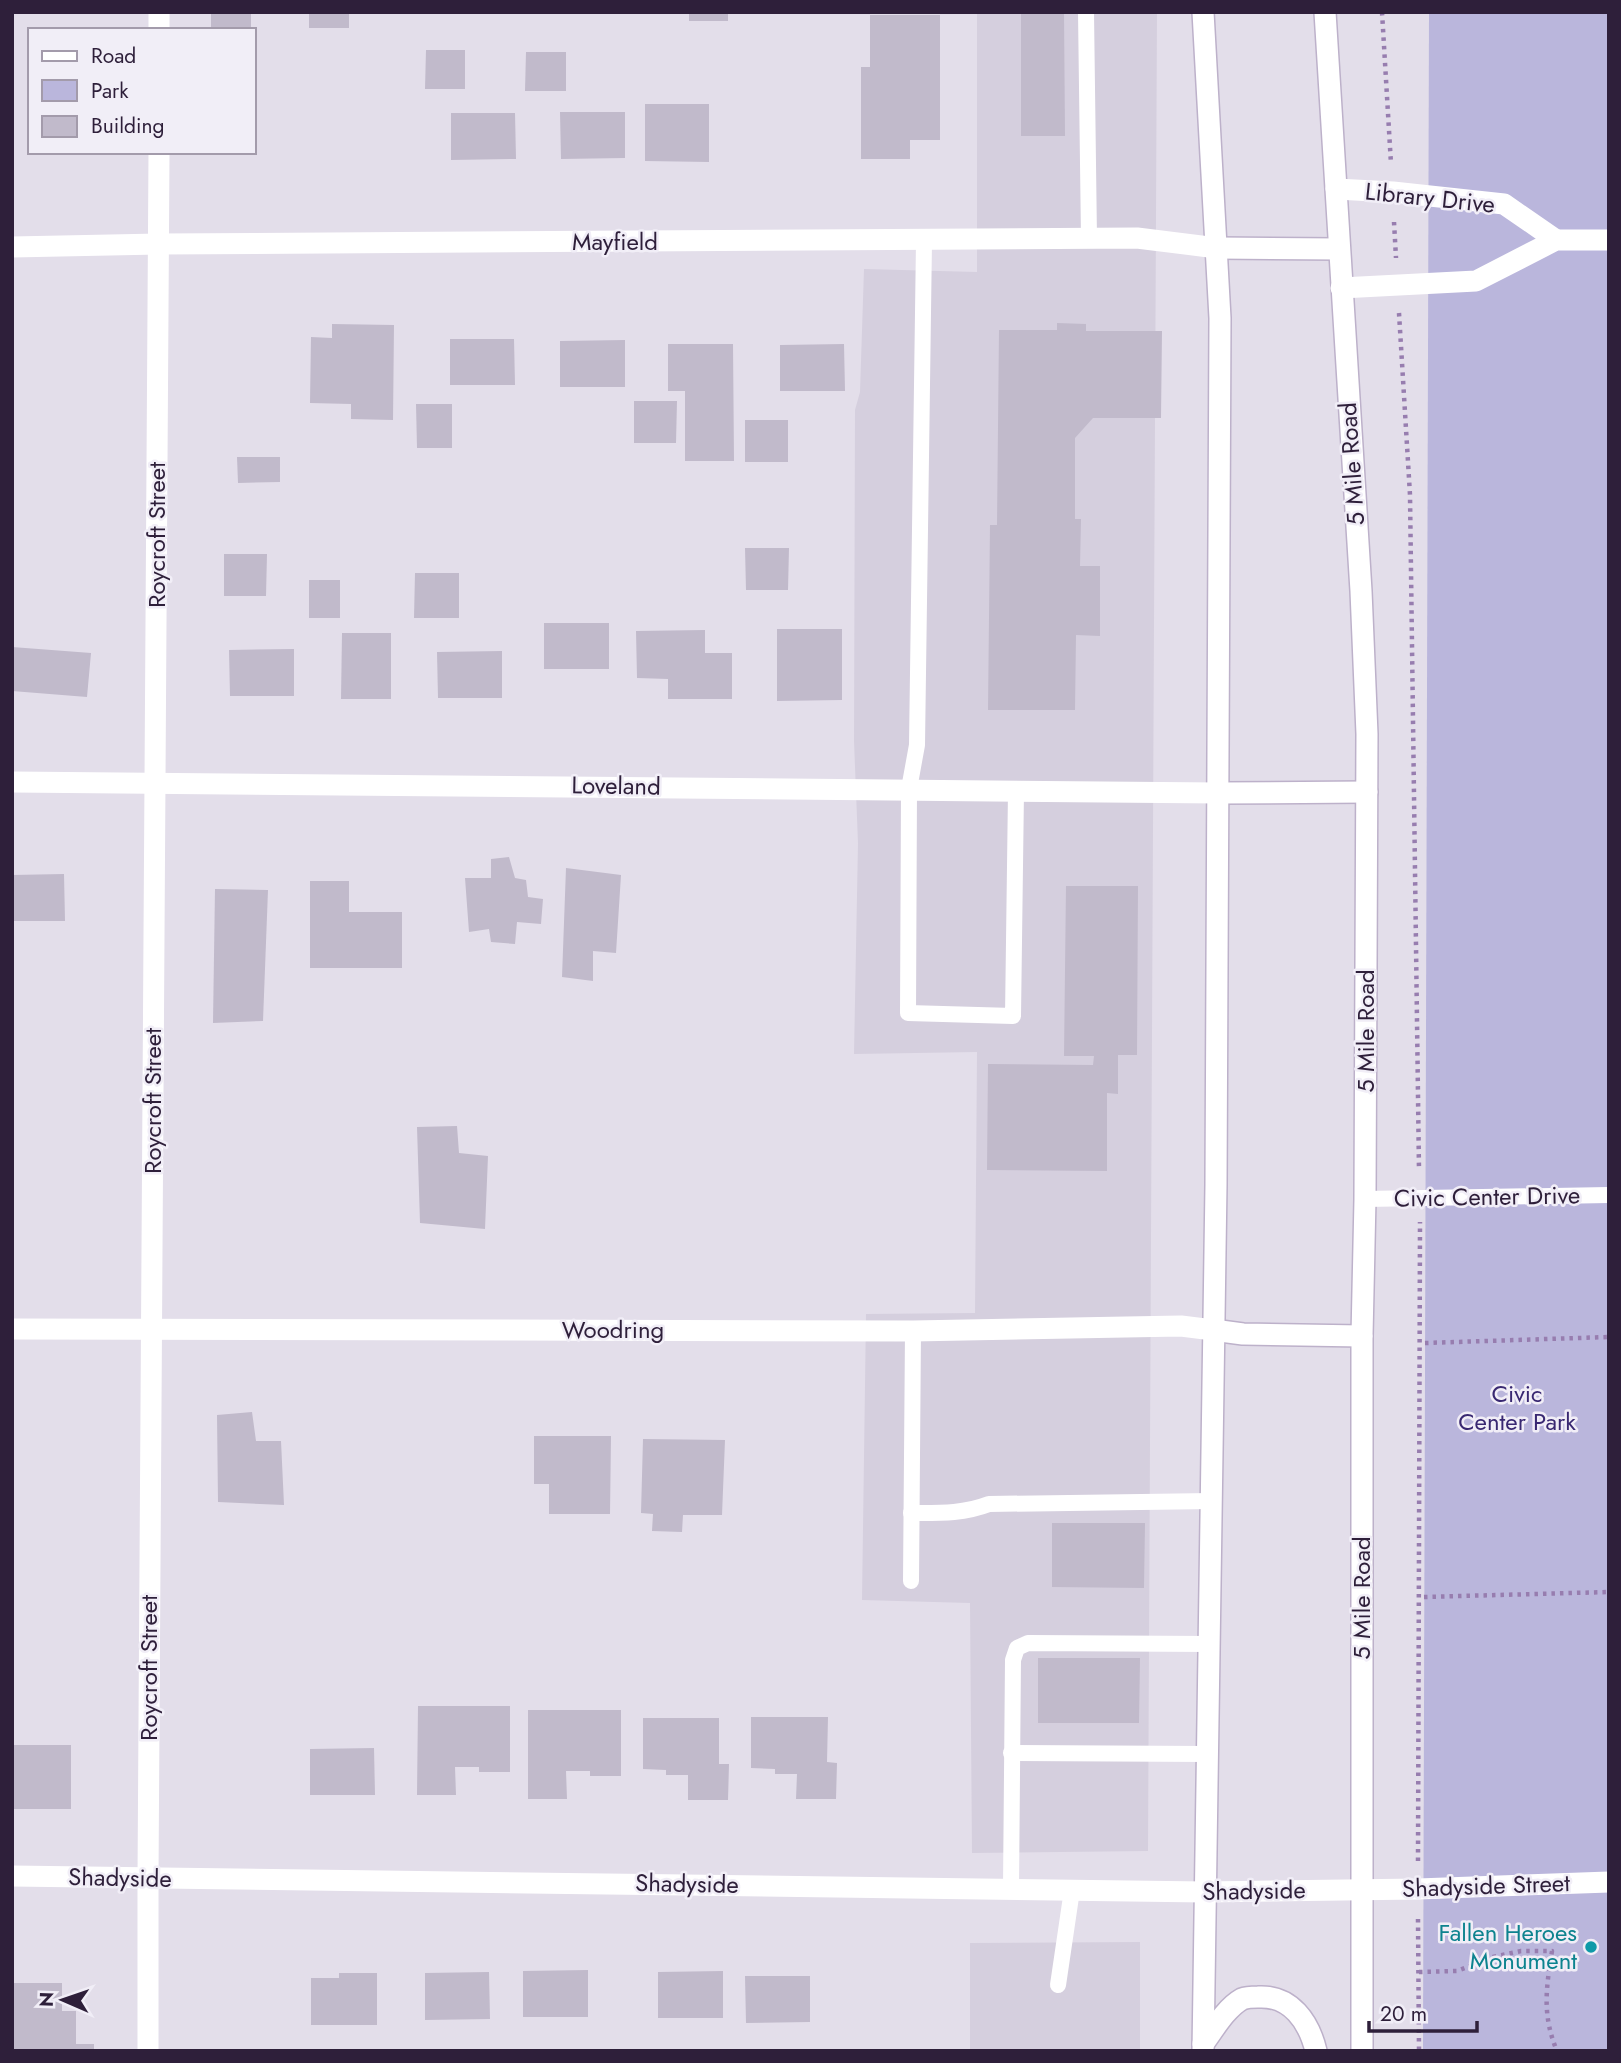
<svg xmlns="http://www.w3.org/2000/svg" width="1621" height="2063" font-family="Jost,sans-serif">
<style>
.built{fill:#d5cfde}
.green{fill:#bab6dc}
.building{fill:#c1bacb}
.lines{fill:none;stroke-linecap:round;stroke-linejoin:round}
.secondary-casing{stroke:#bdb1ca;stroke-width:24}
.path{stroke:#977daf;stroke-width:4.5;stroke-dasharray:3.5 5;stroke-linecap:butt}
.lane{stroke:#fff;stroke-width:16}
.street{stroke:#fff;stroke-width:21}
.secondary{stroke:#fff;stroke-width:21}
.culture-dot{fill:#0f9aa8;stroke:#f1eef7;stroke-width:2.5}
.labels{text-anchor:middle;stroke-width:5;stroke-linejoin:round;paint-order:stroke}
.street-label{font-size:24px;fill:#2e1f3a;stroke:#f1eef7}
.park-label{font-size:24px;fill:#392872;stroke:#f1eef7}
.culture-label{font-size:24px;fill:#0d838f;stroke:#f1eef7;text-anchor:end}
</style>
<rect width="100%" height="100%" fill="#e3deea"/>
<g class="built">
<path d="M 977,12 L 1157,12 L 1148,1851 L 972,1853 L 970,1603 L 862,1600 L 866,1314 L 975,1313 L 977,1052 L 854,1054 L 858,843 L 854,741 L 855,410 L 860,392 L 864,269 L 977,272 Z"/>
<path d="M 1140,1942 L 1140,2051 L 970,2051 L 970,1943 Z"/>
</g>
<path class="green" d="M 1429,12 L 1609,12 L 1609,2051 L 1423,2051 Z"/>
<g class="building">
<rect x="211" y="12" width="40" height="18"/>
<rect x="309" y="12" width="40" height="16"/>
<rect x="689" y="12" width="39" height="9"/>
<path d="M 1021,12 L 1064,12 L 1065,136 L 1021,136 Z"/>
<path d="M 870,15 L 940,15 L 940,140 L 910,140 L 910,159 L 861,159 L 861,67 L 870,67 Z"/>
<path d="M 426,50 L 465,50 L 465,89 L 425,89 Z"/>
<path d="M 526,52 L 566,52 L 566,91 L 525,91 Z"/>
<path d="M 645,104 L 709,104 L 709,162 L 645,161 Z"/>
<path d="M 560,112 L 625,112 L 625,158 L 561,159 Z"/>
<path d="M 451,113 L 515,113 L 516,159 L 451,160 Z"/>
<path d="M 1057,323 L 1086,324 L 1086,331 L 1162,331 L 1161,418 L 1093,418 L 1075,438 L 1075,519 L 1081,519 L 1080,566 L 1100,566 L 1100,636 L 1076,635 L 1075,710 L 988,710 L 990,525 L 997,525 L 999,330 L 1057,330 Z"/>
<path d="M 332,324 L 394,325 L 393,420 L 351,419 L 351,404 L 310,403 L 311,337 L 332,338 Z"/>
<path d="M 450,339 L 514,339 L 515,385 L 450,385 Z"/>
<path d="M 625,340 L 625,387 L 560,387 L 560,341 Z"/>
<path d="M 668,344 L 733,344 L 734,461 L 685,461 L 685,391 L 668,391 Z"/>
<path d="M 844,344 L 845,391 L 780,391 L 780,345 Z"/>
<path d="M 634,401 L 677,401 L 676,443 L 634,443 Z"/>
<path d="M 416,404 L 452,404 L 452,448 L 417,448 Z"/>
<rect x="745" y="420" width="43" height="42"/>
<path d="M 237,457 L 280,457 L 280,482 L 238,483 Z"/>
<path d="M 745,548 L 789,548 L 788,590 L 746,590 Z"/>
<path d="M 224,554 L 267,554 L 266,596 L 224,596 Z"/>
<path d="M 415,573 L 459,573 L 459,618 L 414,618 Z"/>
<rect x="309" y="580" width="31" height="38"/>
<rect x="544" y="623" width="65" height="46"/>
<path d="M 777,629 L 842,629 L 842,700 L 777,701 Z"/>
<path d="M 705,630 L 705,653 L 732,653 L 732,699 L 668,699 L 668,679 L 637,678 L 636,631 Z"/>
<path d="M 342,633 L 391,633 L 391,699 L 341,699 Z"/>
<path d="M 12,647 L 91,653 L 87,697 L 12,691 Z"/>
<path d="M 294,649 L 294,696 L 230,696 L 229,650 Z"/>
<path d="M 502,651 L 502,698 L 438,698 L 437,652 Z"/>
<path d="M 509,857 L 515,878 L 526,880 L 528,897 L 543,899 L 541,924 L 517,922 L 515,944 L 491,942 L 489,929 L 469,932 L 465,878 L 491,878 L 491,859 Z"/>
<path d="M 566,868 L 621,875 L 616,953 L 593,951 L 593,981 L 562,977 Z"/>
<path d="M 64,874 L 65,921 L 12,921 L 12,875 Z"/>
<path d="M 310,881 L 349,881 L 349,912 L 402,912 L 402,968 L 310,968 Z"/>
<path d="M 1066,886 L 1138,886 L 1137,1055 L 1118,1055 L 1118,1094 L 1107,1093 L 1107,1171 L 987,1170 L 988,1064 L 1093,1065 L 1094,1056 L 1064,1056 Z"/>
<path d="M 215,889 L 268,890 L 263,1021 L 213,1023 Z"/>
<path d="M 457,1126 L 459,1153 L 488,1156 L 485,1229 L 420,1223 L 417,1127 Z"/>
<path d="M 252,1412 L 256,1441 L 281,1441 L 284,1505 L 218,1502 L 217,1415 Z"/>
<path d="M 534,1436 L 611,1436 L 610,1514 L 549,1514 L 549,1484 L 534,1484 Z"/>
<path d="M 643,1439 L 725,1440 L 722,1515 L 683,1515 L 682,1532 L 652,1531 L 653,1514 L 641,1513 Z"/>
<path d="M 1052,1523 L 1145,1523 L 1144,1588 L 1052,1587 Z"/>
<path d="M 1038,1658 L 1140,1658 L 1139,1723 L 1038,1723 Z"/>
<path d="M 418,1706 L 510,1706 L 510,1772 L 479,1772 L 479,1767 L 455,1767 L 456,1795 L 417,1795 Z"/>
<path d="M 528,1710 L 621,1710 L 621,1776 L 590,1776 L 590,1771 L 566,1771 L 567,1799 L 528,1799 Z"/>
<path d="M 751,1717 L 828,1717 L 827,1762 L 837,1763 L 836,1799 L 796,1799 L 797,1774 L 775,1774 L 775,1769 L 751,1768 Z"/>
<path d="M 643,1718 L 719,1718 L 719,1764 L 729,1764 L 728,1800 L 688,1800 L 688,1775 L 666,1775 L 666,1770 L 643,1769 Z"/>
<rect x="12" y="1745" width="59" height="64"/>
<path d="M 374,1748 L 375,1795 L 310,1795 L 310,1749 Z"/>
<path d="M 588,1970 L 588,2017 L 523,2017 L 523,1971 Z"/>
<path d="M 723,1971 L 723,2018 L 658,2018 L 658,1972 Z"/>
<path d="M 489,1972 L 490,2019 L 425,2020 L 425,1973 Z"/>
<path d="M 339,1973 L 377,1973 L 377,2025 L 311,2025 L 311,1978 L 339,1978 Z"/>
<path d="M 745,1976 L 810,1976 L 810,2022 L 746,2023 Z"/>
<path d="M 12,1983 L 62,1983 L 62,2011 L 76,2011 L 76,2044 L 94,2044 L 94,2051 L 12,2050 Z"/>
</g>
<g class="lines">
<g class="secondary-casing">
<g id="secondary">
<path d="M 1325,12 L 1361,591 L 1367,734 L 1365,1199 L 1362,1336 L 1362,2051"/>
<path d="M 1217,248 L 1339,249"/>
<path d="M 1219,793 L 1367,792"/>
<path d="M 1213,1330 L 1243,1334 L 1362,1336"/>
<path d="M 1203,2044 C 1214,2029 1226,2008 1242,1999 C 1247,1997 1253,1997 1258,1997 C 1291,1995 1309,2022 1316,2051"/>
<path d="M 1203,2051 L 1216,1185 L 1220,318 L 1203,12"/>
</g>
</g>
<g class="path">
<path d="M 1382,12 L 1391,164"/>
<path d="M 1394,222 L 1396,258"/>
<path d="M 1399,313 L 1410,495 L 1419,1171"/>
<path d="M 1425,1343 L 1609,1337"/>
<path d="M 1424,1597 L 1609,1592"/>
<path d="M 1418,1861 L 1420,1222"/>
<path d="M 1418,1919 L 1419,2051"/>
<path d="M 1419,1972 L 1457,1971 L 1493,1957 L 1521,1951 L 1552,1951 C 1546,1989 1542,2015 1557,2051"/>
</g>
<g class="lane">
<path d="M 1086,12 L 1089,239"/>
<path d="M 924,241 L 917,745 L 909,789 L 908,1013 L 1013,1016 L 1016,791"/>
<path d="M 1365,1199 L 1609,1195"/>
<path d="M 911,1513 C 939,1513 963,1514 989,1504 L 1212,1501"/>
<path d="M 911,1581 L 913,1331"/>
<path d="M 1011,1753 L 1208,1754"/>
<path d="M 1011,1888 L 1013,1660 L 1017,1648 L 1028,1643 L 1210,1644"/>
<path d="M 1058,1985 L 1072,1890"/>
</g>
<g class="street">
<path d="M 159,30 L 159,12"/>
<path d="M 1336,189 L 1393,192 L 1504,204 L 1556,240"/>
<path d="M 12,247 L 159,244 L 1137,238 L 1217,248"/>
<path d="M 1341,288 L 1476,281 L 1556,240 L 1609,240"/>
<path d="M 12,782 L 1219,793"/>
<path d="M 12,1329 L 913,1331 L 1181,1326 L 1213,1330"/>
<path d="M 12,1876 L 1205,1892 L 1418,1889 L 1609,1882"/>
<path d="M 148,2051 L 148,1878 L 159,152"/>
</g>
<use href="#secondary" class="secondary"/>
</g>
<circle class="culture-dot" cx="1591" cy="1947" r="7"/>
<g class="labels">
<g class="street-label">
<text transform="translate(1430 198) rotate(6)" y="8">Library Drive</text>
<text x="615" y="250">Mayfield</text>
<text transform="translate(1352 464) rotate(-94)" y="8">5 Mile Road</text>
<text transform="translate(157 535) rotate(-90)" y="8">Roycroft Street</text>
<text transform="translate(616 786) rotate(1)" y="8">Loveland</text>
<text transform="translate(1366 1031) rotate(-90)" y="8">5 Mile Road</text>
<text transform="translate(153 1101) rotate(-90)" y="8">Roycroft Street</text>
<text transform="translate(1487 1197) rotate(-1)" y="8">Civic Center Drive</text>
<text x="613" y="1338">Woodring</text>
<text transform="translate(1362 1598) rotate(-90)" y="8">5 Mile Road</text>
<text transform="translate(149 1668) rotate(-90)" y="8">Roycroft Street</text>
<text transform="translate(120 1878) rotate(1)" y="8">Shadyside</text>
<text transform="translate(687 1884) rotate(1)" y="8">Shadyside</text>
<text transform="translate(1486 1886) rotate(-2)" y="8">Shadyside Street</text>
<text transform="translate(1254 1891) rotate(-1)" y="8">Shadyside</text>
</g>
<g class="park-label">
<text x="1517" y="1402">Civic<tspan x="1517" dy="28">Center Park</tspan></text>
</g>
<g class="culture-label">
<text x="1577" y="1941">Fallen Heroes<tspan x="1577" dy="28">Monument</tspan></text>
</g>
</g>
<rect width="1621" height="2063" fill="none" stroke="#2e1f3a" stroke-width="28"/>
<rect x="28" y="28" width="228" height="126" fill="#f1eef7" stroke="#a39bab" stroke-width="2"/>
<rect x="42" y="51" width="35" height="10" fill="#ffffff" stroke="#a39bab" stroke-width="2"/>
<text x="91" y="63" font-size="21" fill="#2e1f3a">Road</text>
<rect x="42" y="80" width="35" height="21" fill="#bab6dc" stroke="#a39bab" stroke-width="2"/>
<text x="91" y="98" font-size="21" fill="#2e1f3a">Park</text>
<rect x="42" y="116" width="35" height="21" fill="#c1bacb" stroke="#a39bab" stroke-width="2"/>
<text x="91" y="133" font-size="21" fill="#2e1f3a">Building</text>
<g transform="translate(63 2000) rotate(272)" stroke="#f1eef7" stroke-width="5" paint-order="stroke">
<path d="M0-5L12 26L0 18L-12 26Z" fill="#2e1f3a"/>
<text y="-10" font-size="19" font-weight="bold" text-anchor="middle" fill="#2e1f3a">N</text>
</g>
<path d="M1369 2021v10h108v-10" fill="none" stroke="#2e1f3a" stroke-width="3.5"/>
<text x="1380" y="2021" font-size="21" fill="#2e1f3a" stroke="#f1eef7" stroke-width="5" paint-order="stroke">20 m</text>
</svg>
